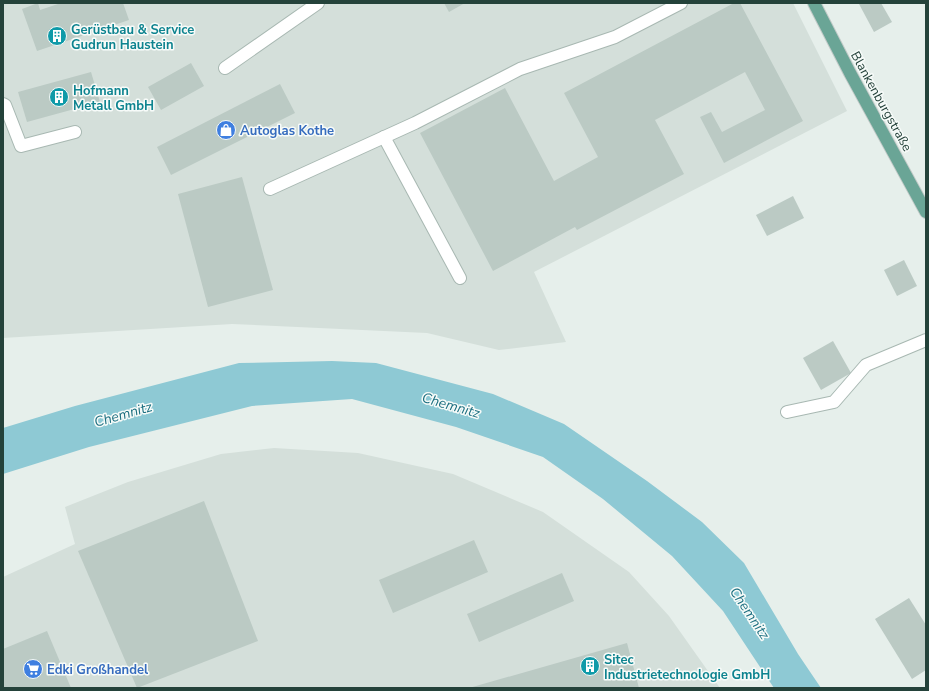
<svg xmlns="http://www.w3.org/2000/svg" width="929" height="691" font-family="'Nunito Sans',sans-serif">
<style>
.built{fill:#d4dfda}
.water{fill:#8ec9d4}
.building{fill:#bbcac4}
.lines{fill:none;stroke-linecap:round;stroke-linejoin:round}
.minor-casing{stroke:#a8b8b2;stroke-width:14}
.major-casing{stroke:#c2cac8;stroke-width:14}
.minor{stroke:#fff;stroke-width:12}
.major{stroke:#6aa596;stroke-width:12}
.labels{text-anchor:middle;stroke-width:3;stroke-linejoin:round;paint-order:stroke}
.culture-label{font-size:13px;font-weight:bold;fill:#0d838f;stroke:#f7fbf9;text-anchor:start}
.street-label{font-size:13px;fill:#24423a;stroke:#f7fbf9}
.shop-label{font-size:13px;font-weight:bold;fill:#366cbe;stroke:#f7fbf9;text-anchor:start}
.water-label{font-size:14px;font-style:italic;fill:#1c6f80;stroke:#f7fbf9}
</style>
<rect width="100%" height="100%" fill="#e6efeb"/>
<g class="built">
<path d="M 3,3 L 793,3 L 847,111 L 534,272 L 566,342 L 499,350 L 427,333 L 232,324 L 3,338 Z"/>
<path d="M 274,448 L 358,453 L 453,474 L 543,512 L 629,572 L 669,616 L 720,688 L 3,688 L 3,577 L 75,544 L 65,507 L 128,482 L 221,454 Z"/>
</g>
<path class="water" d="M 332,361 L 376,363 L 493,394 L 564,424 L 647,481 L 702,522 L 744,563 L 798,654 L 821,688 L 774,688 L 723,611 L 672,556 L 603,499 L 543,457 L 456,427 L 352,399 L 252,406 L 89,447 L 3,474 L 3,428 L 75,406 L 239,363 Z"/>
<g class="building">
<path d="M 38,3 L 40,10 L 61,3 L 123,3 L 129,20 L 37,51 L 22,9 Z"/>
<path d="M 444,3 L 465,3 L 449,12 Z"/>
<path d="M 734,3 L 740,3 L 803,121 L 724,163 L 700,117 L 711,112 L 722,132 L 765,110 L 745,72 L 655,120 L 684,174 L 577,230 L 575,227 L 493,271 L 420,133 L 505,88 L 554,181 L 598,157 L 564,93 Z"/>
<path d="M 860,3 L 881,3 L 892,22 L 874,32 L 859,4 Z"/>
<path d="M 191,63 L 204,86 L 161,110 L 148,87 Z"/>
<path d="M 91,72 L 100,102 L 27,122 L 18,92 Z"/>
<path d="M 280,84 L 295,113 L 171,175 L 157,147 Z"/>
<path d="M 242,177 L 273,290 L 208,307 L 178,194 Z"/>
<path d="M 793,196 L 804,218 L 767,236 L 756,215 Z"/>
<path d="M 904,260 L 917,286 L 897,296 L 884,270 Z"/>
<path d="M 833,341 L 851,373 L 821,390 L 803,358 Z"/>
<path d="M 204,501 L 258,641 L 137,688 L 78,551 Z"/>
<path d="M 474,540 L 488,572 L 393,613 L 379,580 Z"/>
<path d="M 562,573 L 574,601 L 479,642 L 467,614 Z"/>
<path d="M 909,598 L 926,625 L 926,670 L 912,679 L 875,619 Z"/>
<path d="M 47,631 L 71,688 L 3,688 L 3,649 Z"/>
<path d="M 627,643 L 639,688 L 469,688 Z"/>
</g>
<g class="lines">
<g class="minor-casing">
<g id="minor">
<path d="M 225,68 L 318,3"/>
<path d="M 3,104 L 5,105 L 21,146 L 75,132"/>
<path d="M 384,137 L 460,278"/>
<path d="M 270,189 L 415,123 L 520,69 L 615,37 L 681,3"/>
<path d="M 787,412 L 834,402 L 866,365 L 926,340"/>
</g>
</g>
<g class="major-casing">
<path id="major" d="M 814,3 L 850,73 L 926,212"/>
</g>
<use href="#minor" class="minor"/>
<use href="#major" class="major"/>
</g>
<defs>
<g id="building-disc" transform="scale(1)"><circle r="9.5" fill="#0f9aa8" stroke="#f7fbf9"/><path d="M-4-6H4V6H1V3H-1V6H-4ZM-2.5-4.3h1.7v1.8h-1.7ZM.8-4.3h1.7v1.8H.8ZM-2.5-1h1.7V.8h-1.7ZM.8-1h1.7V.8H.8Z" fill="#fff"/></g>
<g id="shop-disc" transform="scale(1)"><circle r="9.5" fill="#3f7fe0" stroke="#f7fbf9"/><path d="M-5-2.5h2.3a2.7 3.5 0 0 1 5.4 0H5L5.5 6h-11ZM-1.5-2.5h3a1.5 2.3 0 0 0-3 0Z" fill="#fff"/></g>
<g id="supermarket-disc" transform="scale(1)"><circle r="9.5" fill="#3f7fe0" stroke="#f7fbf9"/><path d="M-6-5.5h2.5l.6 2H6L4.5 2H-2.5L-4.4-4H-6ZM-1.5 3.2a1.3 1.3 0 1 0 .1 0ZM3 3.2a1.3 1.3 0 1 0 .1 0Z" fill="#fff"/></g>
</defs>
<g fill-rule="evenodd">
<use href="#building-disc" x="57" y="36"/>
<use href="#building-disc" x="59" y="97"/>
<use href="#shop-disc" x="226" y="130"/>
<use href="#building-disc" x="590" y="666"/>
<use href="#supermarket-disc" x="33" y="669"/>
</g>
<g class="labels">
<g class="culture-label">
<text x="71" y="34">Gerüstbau &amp; Service<tspan x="71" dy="15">Gudrun Haustein</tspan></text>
<text x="73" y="95">Hofmann<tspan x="73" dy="15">Metall GmbH</tspan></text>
<text x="604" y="664">Sitec<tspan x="604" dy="15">Industrietechnologie GmbH</tspan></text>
</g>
<g class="street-label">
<text transform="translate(882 101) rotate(61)" y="5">Blankenburgstraße</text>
</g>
<g class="shop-label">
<text x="240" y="135">Autoglas Kothe</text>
<text x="47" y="674">Edki Großhandel</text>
</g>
<g class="water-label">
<text transform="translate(451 405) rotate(16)" y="5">Chemnitz</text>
<text transform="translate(123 414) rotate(-16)" y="5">Chemnitz</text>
<text transform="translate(750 613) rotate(56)" y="5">Chemnitz</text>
</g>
</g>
<rect width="929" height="691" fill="none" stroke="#24423a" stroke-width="8"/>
</svg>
